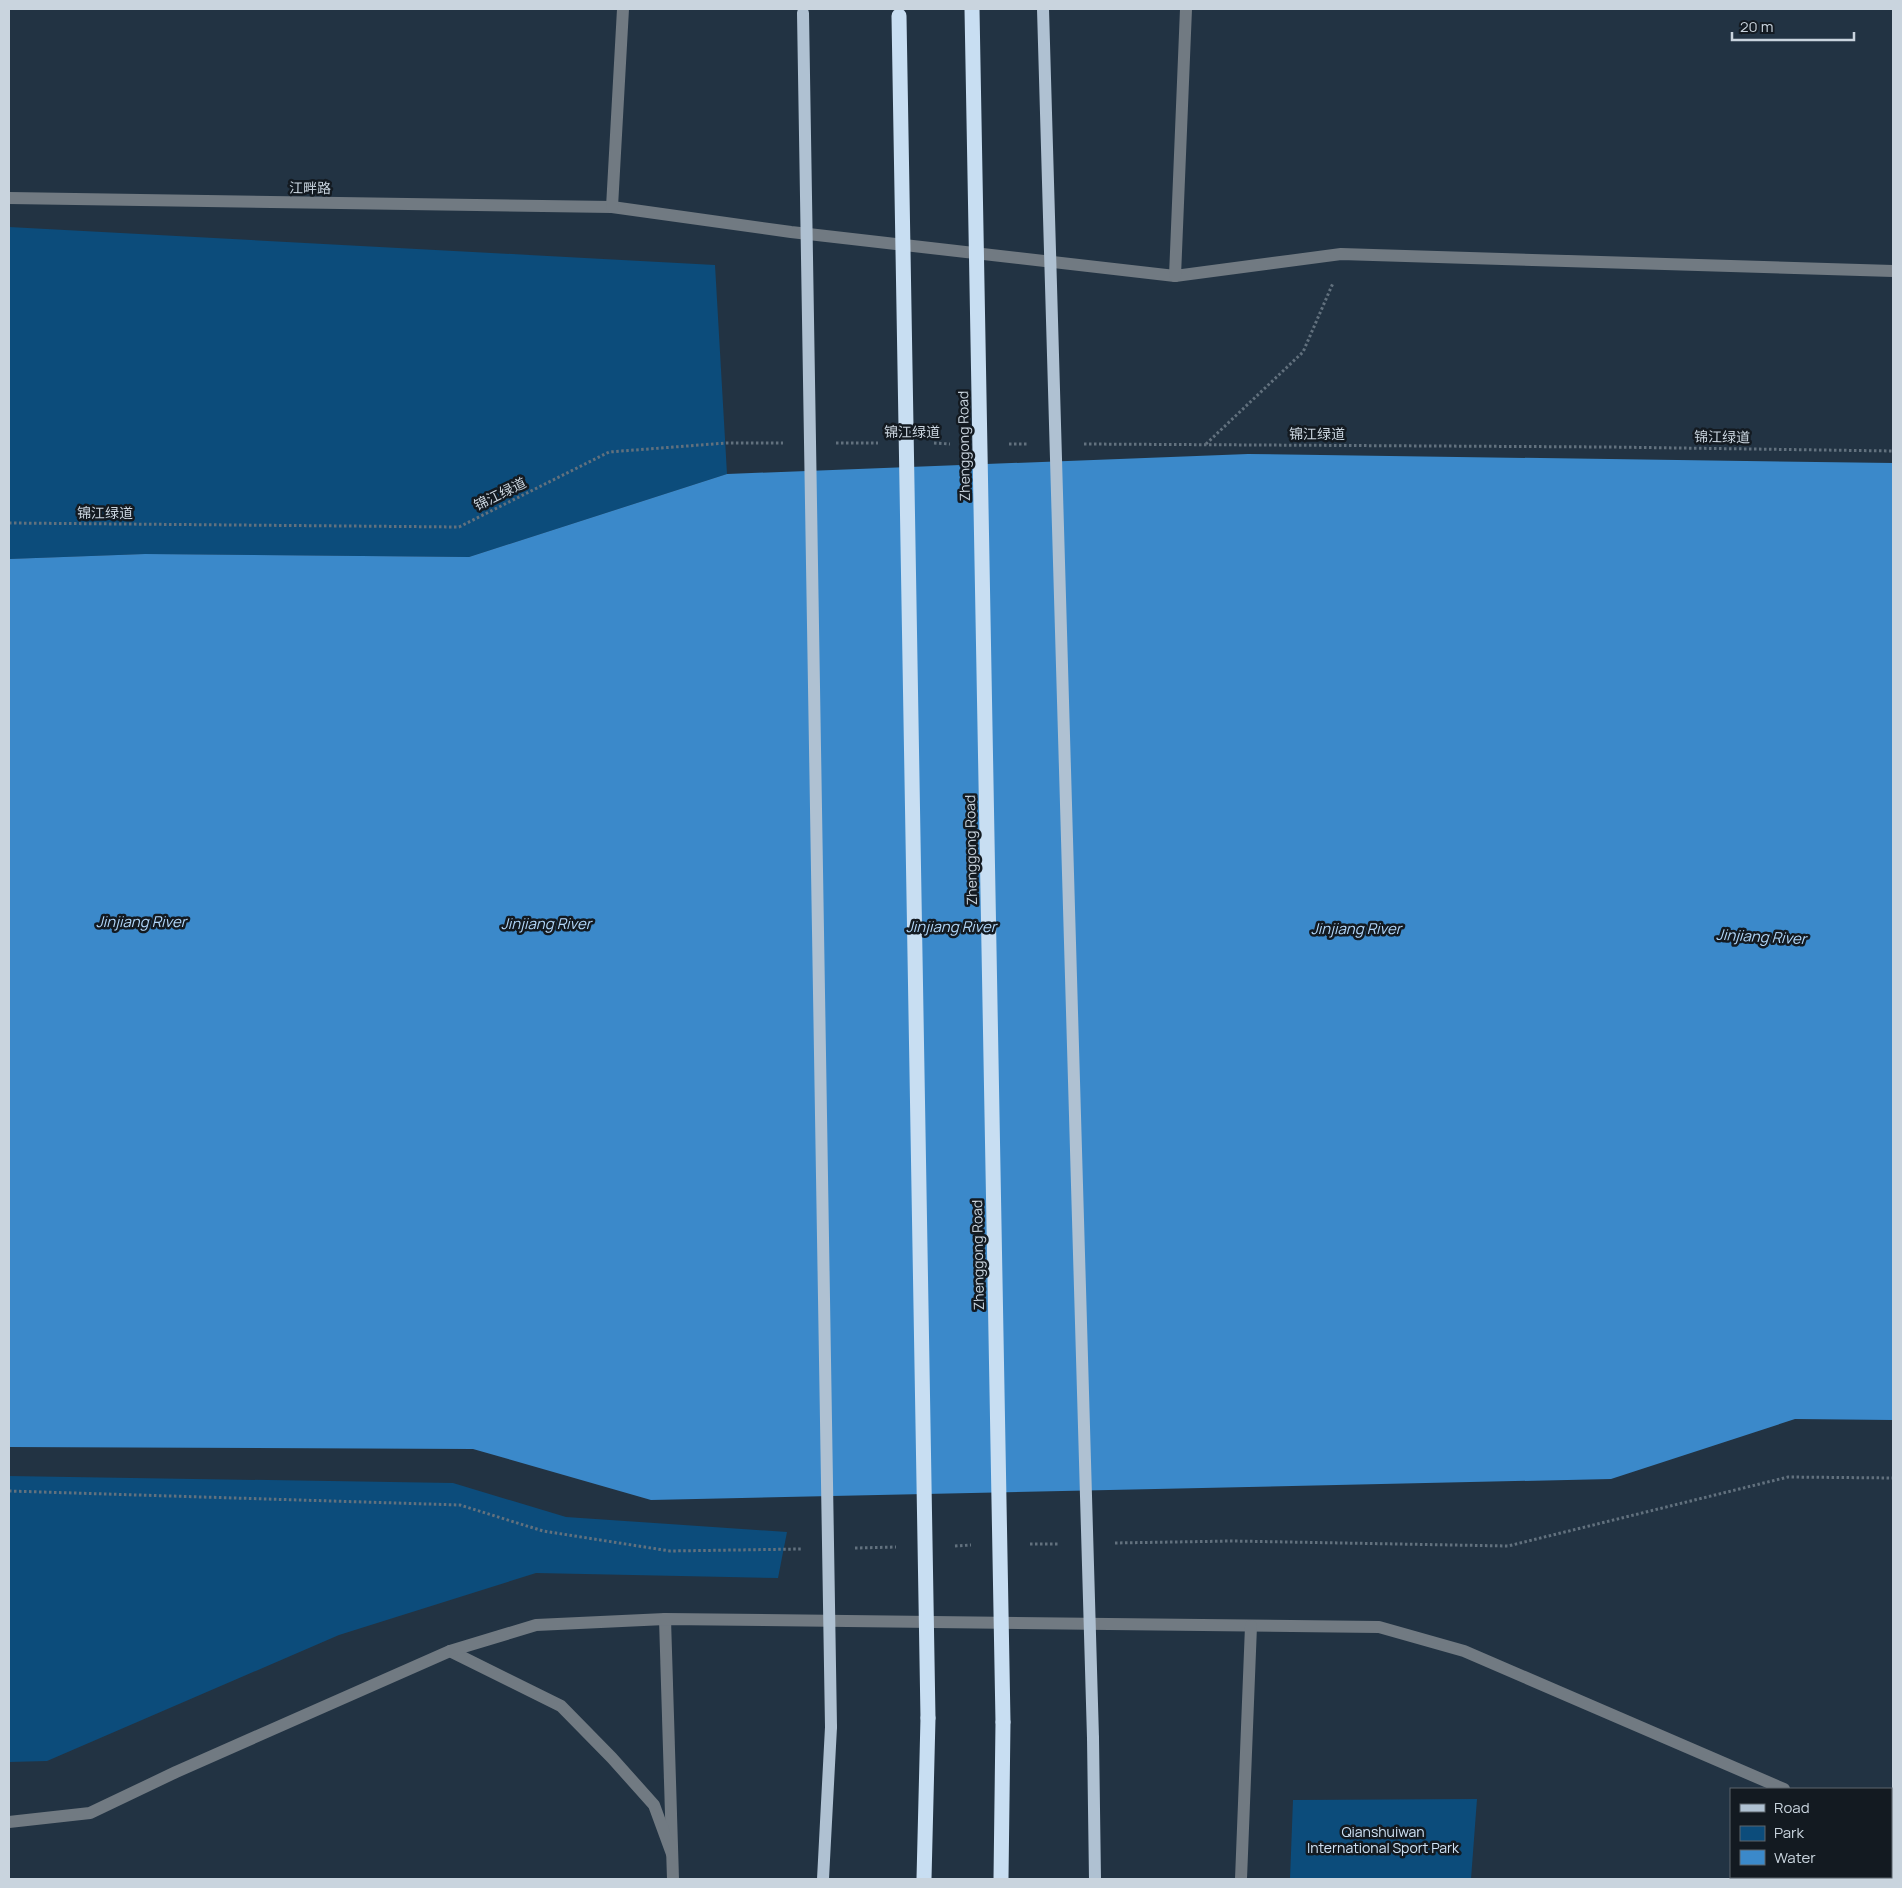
<svg xmlns="http://www.w3.org/2000/svg" width="1902" height="1888" font-family="Manrope,'Noto Sans SC',sans-serif">
<style>
.green{fill:#0c4c7b}
.water{fill:#3b89ca}
.lines{fill:none;stroke-linecap:round;stroke-linejoin:round}
.path{stroke:#62717e;stroke-width:3;stroke-dasharray:2.5 2.5;stroke-linecap:butt}
.minor{stroke:#717a82;stroke-width:12}
.major{stroke:#afc1d2;stroke-width:12}
.highway{stroke:#c8def2;stroke-width:15}
.major-bridge{stroke:#afc1d2;stroke-width:12}
.highway-bridge{stroke:#c8def2;stroke-width:15}
.labels{text-anchor:middle;stroke-width:5;stroke-linejoin:round;paint-order:stroke}
.street-label{font-size:14px;fill:#c9d4de;stroke:#131a21}
.park-label{font-size:14px;fill:#d1e3f5;stroke:#131a21}
.water-label{font-size:15px;font-style:italic;fill:#b1d6f8;stroke:#131a21}
</style>
<rect width="100%" height="100%" fill="#223343"/>
<g class="green">
<path d="M 9,227 L 715,265 L 727,474 L 469,557 L 145,554 L 9,559 Z"/>
<path d="M 9,1476 L 453,1483 L 566,1517 L 787,1532 L 778,1578 L 536,1573 L 339,1635 L 47,1761 L 9,1762 Z"/>
<path d="M 1477,1799 L 1471,1879 L 1290,1879 L 1293,1800 Z"/>
</g>
<path class="water" d="M 1248,454 L 1893,463 L 1893,1420 L 1795,1419 L 1611,1479 L 651,1500 L 473,1449 L 9,1447 L 9,559 L 145,554 L 469,557 L 727,474 Z"/>
<g class="lines">
<g class="path">
<path d="M 836,443 L 878,443"/>
<path d="M 934,443 L 950,444"/>
<path d="M 1009,444 L 1028,444"/>
<path d="M 1084,444 L 1608,447 L 1893,451"/>
<path d="M 1206,444 L 1303,352 L 1333,283"/>
<path d="M 9,523 L 459,527 L 609,452 L 726,443 L 783,443"/>
<path d="M 9,1491 L 460,1505 L 543,1531 L 670,1551 L 801,1549"/>
<path d="M 1115,1543 L 1232,1541 L 1508,1546 L 1788,1477 L 1893,1478"/>
<path d="M 1030,1544 L 1059,1544"/>
<path d="M 955,1546 L 971,1545"/>
<path d="M 855,1548 L 896,1547"/>
</g>
<g class="minor">
<path d="M 9,198 L 612,207 L 791,232 L 1175,276 L 1341,254 L 1893,271"/>
<path d="M 612,207 L 623,9"/>
<path d="M 1175,276 L 1186,9"/>
<path d="M 665,1619 L 673,1879"/>
<path d="M 450,1651 L 561,1706 L 612,1758 L 654,1805 L 672,1854"/>
<path d="M 1891,1821 L 1893,1821"/>
<path d="M 9,1822 L 90,1813 L 176,1772 L 450,1651 L 536,1625 L 665,1619 L 1379,1627 L 1464,1651 L 1784,1789"/>
<path d="M 1241,1879 L 1251,1626"/>
</g>
<g class="major">
<path d="M 1093,1738 L 1095,1879"/>
<path d="M 823,1879 L 831,1727"/>
</g>
<g class="highway">
<path d="M 924,1879 L 928,1718"/>
<path d="M 1001,1879 L 1003,1722"/>
</g>
<g class="major-bridge">
<path d="M 1043,9 L 1093,1738"/>
<path d="M 803,13 L 831,1727"/>
</g>
<g class="highway-bridge">
<path d="M 972,9 L 1003,1722"/>
<path d="M 899,16 L 928,1718"/>
</g>
</g>
<g class="labels">
<g class="street-label">
<text transform="translate(310 188) rotate(1)" y="5">江畔路</text>
<text x="912" y="437">锦江绿道</text>
<text x="1317" y="439">锦江绿道</text>
<text transform="translate(1722 437) rotate(1)" y="5">锦江绿道</text>
<text transform="translate(964 446) rotate(-91)" y="5">Zhenggong Road</text>
<text transform="translate(500 494) rotate(-26)" y="5">锦江绿道</text>
<text x="105" y="518">锦江绿道</text>
<text transform="translate(971 850) rotate(-91)" y="5">Zhenggong Road</text>
<text transform="translate(978 1255) rotate(-91)" y="5">Zhenggong Road</text>
</g>
<g class="park-label">
<text x="1383" y="1837">Qianshuiwan<tspan x="1383" dy="16">International Sport Park</tspan></text>
</g>
<g class="water-label">
<text x="141" y="927">Jinjiang River</text>
<text x="546" y="929">Jinjiang River</text>
<text x="951" y="932">Jinjiang River</text>
<text x="1356" y="934">Jinjiang River</text>
<text transform="translate(1761 937) rotate(3)" y="5">Jinjiang River</text>
</g>
</g>
<rect width="1902" height="1888" fill="none" stroke="#c9d4de" stroke-width="20"/>
<rect x="1730" y="1788" width="162" height="90" fill="#131a21" stroke="#5c646d"/>
<rect x="1740" y="1804" width="25" height="8" fill="#afc1d2" stroke="#5c646d"/>
<text x="1774" y="1813" font-size="15" fill="#c9d4de">Road</text>
<rect x="1740" y="1826" width="25" height="15" fill="#0c4c7b" stroke="#5c646d"/>
<text x="1774" y="1838" font-size="15" fill="#c9d4de">Park</text>
<rect x="1740" y="1850" width="25" height="15" fill="#3b89ca" stroke="#5c646d"/>
<text x="1774" y="1863" font-size="15" fill="#c9d4de">Water</text>
<path d="M1732 32v8h122v-8" fill="none" stroke="#c9d4de" stroke-width="2.5"/>
<text x="1740" y="32" font-size="15" fill="#c9d4de" stroke="#131a21" stroke-width="4" paint-order="stroke">20 m</text>
</svg>
